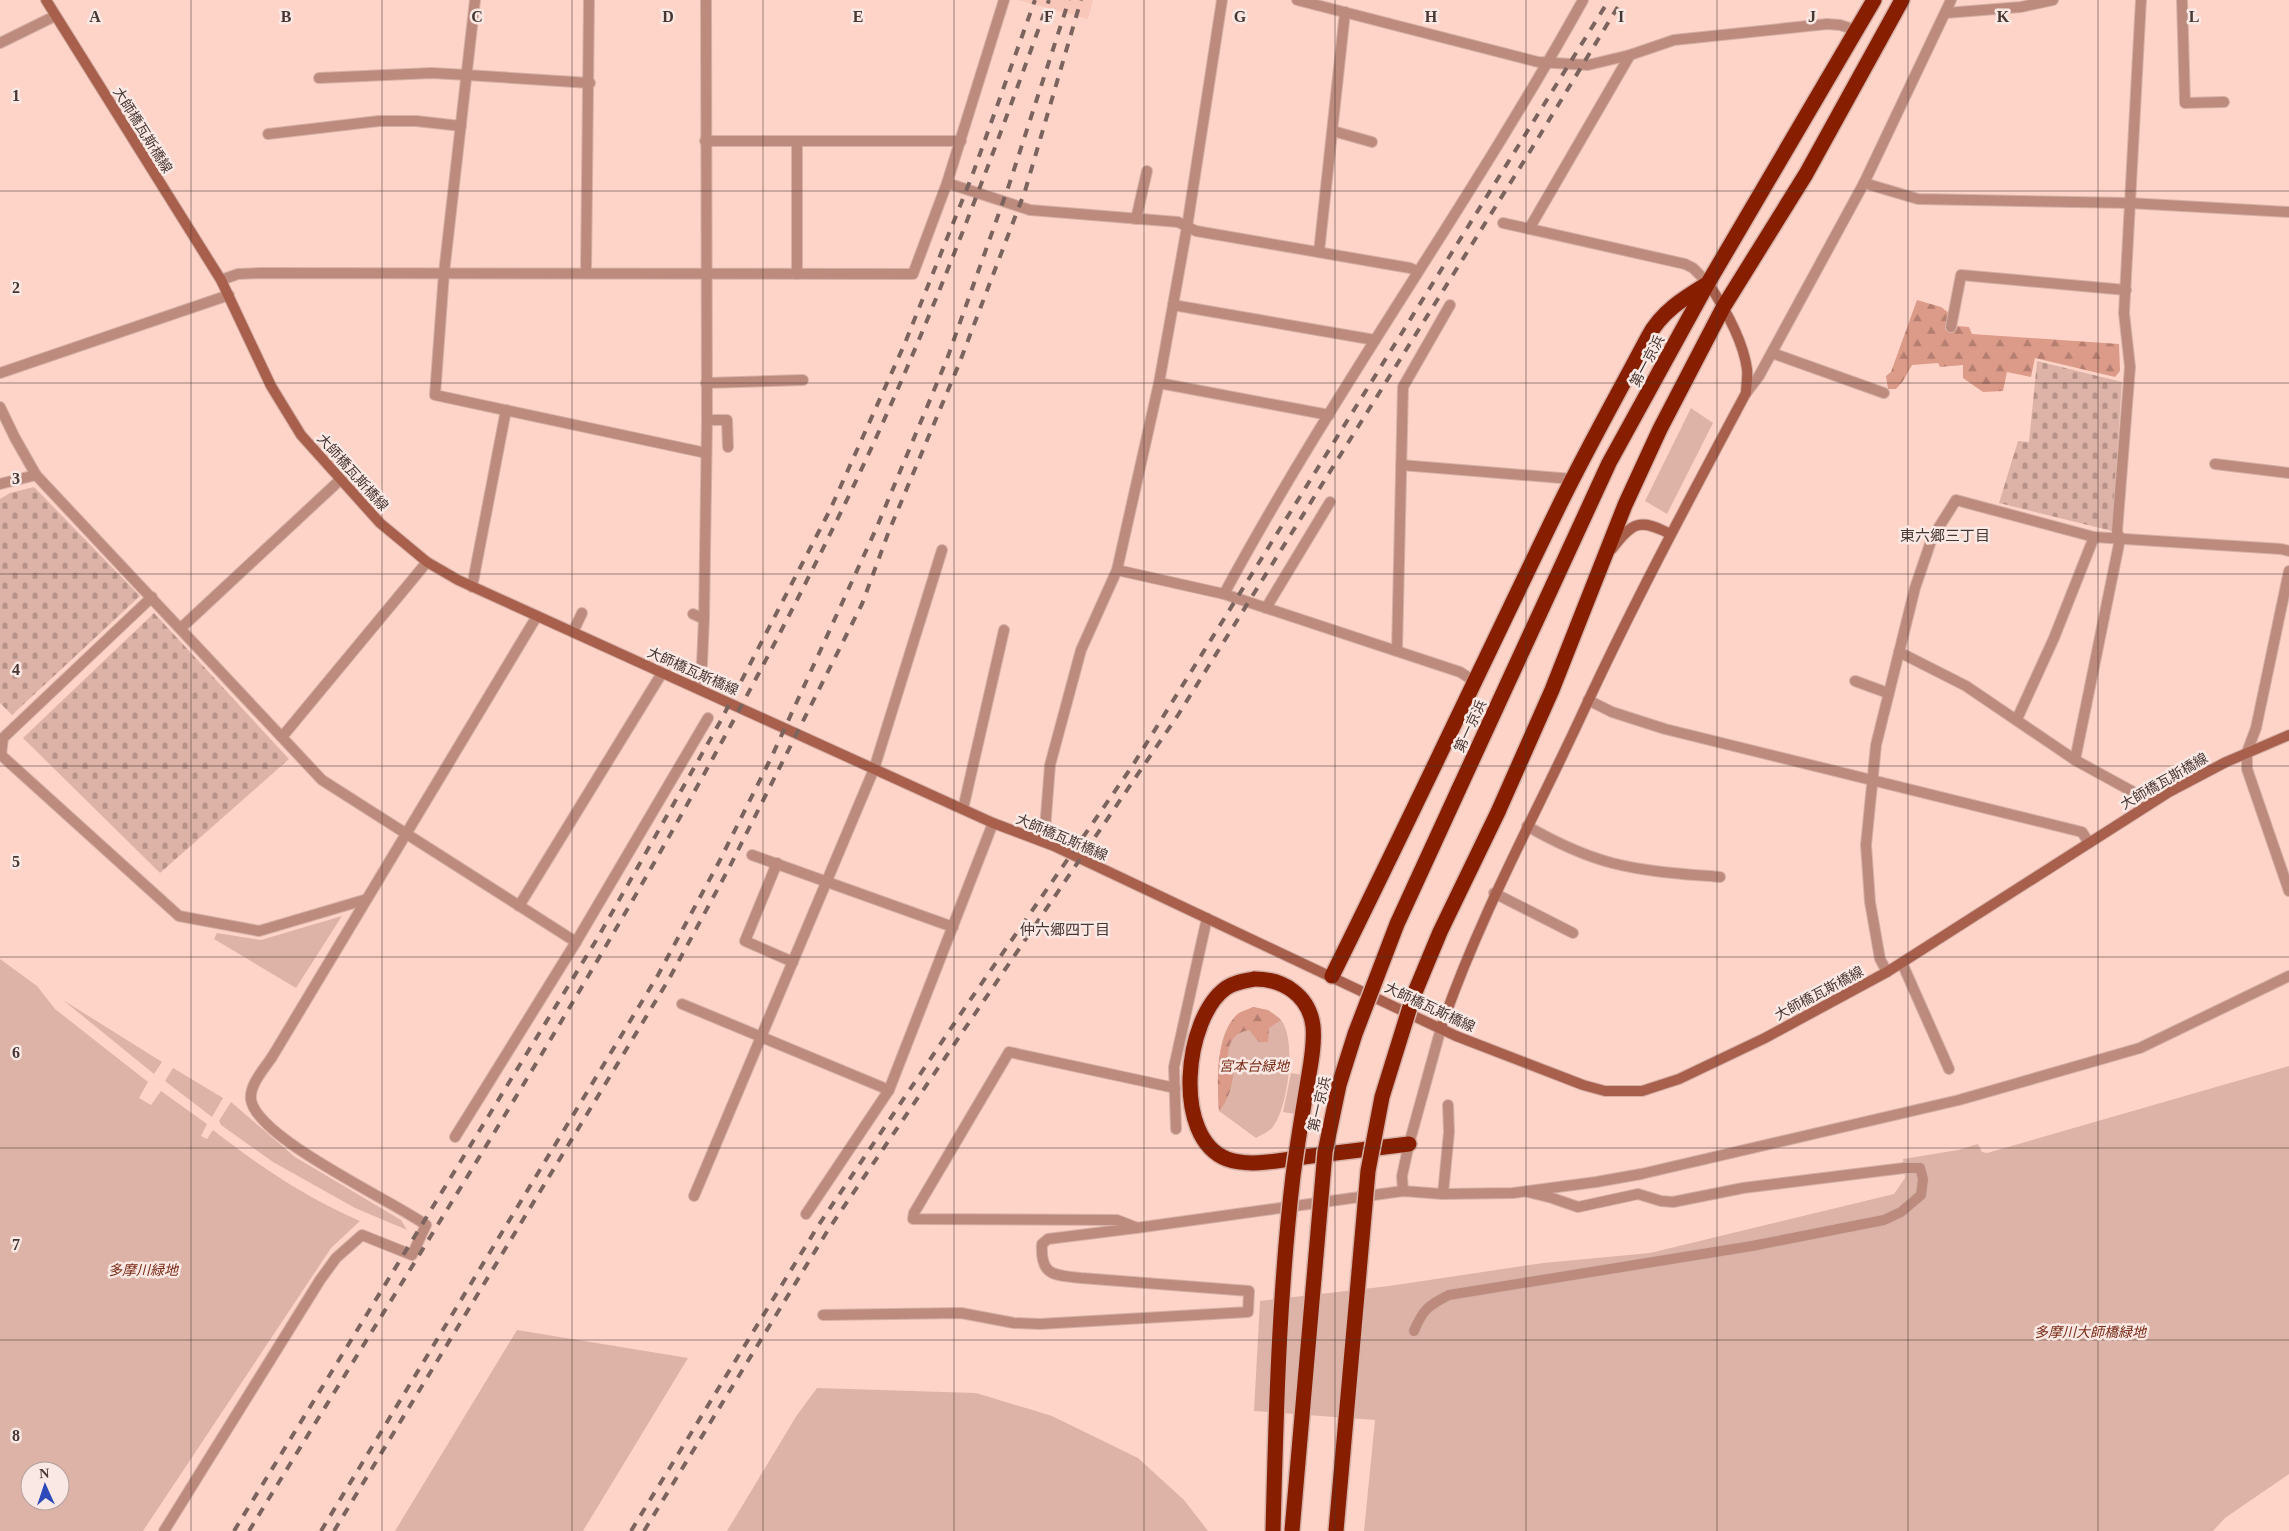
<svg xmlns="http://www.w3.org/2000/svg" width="2289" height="1531" font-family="'Times New Roman','Noto Sans JP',serif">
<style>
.built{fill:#f8c7ba}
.green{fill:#deb3a7;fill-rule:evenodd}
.forest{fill:url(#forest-firs)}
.cemetery{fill:url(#cemetery-stones)}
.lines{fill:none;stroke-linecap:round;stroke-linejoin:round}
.lane-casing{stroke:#d6b1a8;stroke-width:12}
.street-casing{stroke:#d6b1a8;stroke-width:12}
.secondary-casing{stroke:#d6b1a8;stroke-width:12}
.highway-casing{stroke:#d6b1a8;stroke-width:18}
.lane{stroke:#bd8b7d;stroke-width:10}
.street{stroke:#bd8b7d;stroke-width:10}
.secondary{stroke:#a8604d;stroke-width:10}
.highway{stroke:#871e00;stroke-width:15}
.rail{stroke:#7c645e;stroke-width:4;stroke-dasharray:9 9;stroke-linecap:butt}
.highway-bridge-casing{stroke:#d6b1a8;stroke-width:18;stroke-linecap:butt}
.highway-bridge{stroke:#871e00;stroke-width:15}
.grid{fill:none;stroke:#473733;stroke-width:1;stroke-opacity:0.55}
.labels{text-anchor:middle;stroke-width:5;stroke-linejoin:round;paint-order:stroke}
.street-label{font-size:14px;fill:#473733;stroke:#f9e8e3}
.park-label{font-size:14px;font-style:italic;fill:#7a2b17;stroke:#f9e8e3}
.neighbourhood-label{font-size:15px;fill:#473733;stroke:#f9e8e3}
.grid-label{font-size:16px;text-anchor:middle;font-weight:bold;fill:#473733;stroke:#f9e8e3;stroke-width:5;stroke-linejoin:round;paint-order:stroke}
</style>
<defs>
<pattern id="forest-firs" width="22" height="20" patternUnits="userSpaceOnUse" patternTransform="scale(1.25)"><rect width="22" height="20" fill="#dc9a88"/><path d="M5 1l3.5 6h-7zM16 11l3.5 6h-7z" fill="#b47e70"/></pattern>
<pattern id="cemetery-stones" width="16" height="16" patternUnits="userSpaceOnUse" patternTransform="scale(1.25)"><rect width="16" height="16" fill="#deb3a7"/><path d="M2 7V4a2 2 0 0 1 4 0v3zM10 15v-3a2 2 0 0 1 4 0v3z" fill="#b69289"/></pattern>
</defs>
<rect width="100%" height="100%" fill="#fed4c9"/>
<path class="built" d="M 1018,0 L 1093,0 L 1088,19 Z"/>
<g class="green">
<path d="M 1691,408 L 1713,423 L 1667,514 L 1645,501 Z"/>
<path d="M 342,916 L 296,988 L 214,939 L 217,933 L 261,940 Z"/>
<path d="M 0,959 L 37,986 L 55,1009 L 148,1082 L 139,1098 L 151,1105 L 161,1091 L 207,1124 L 201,1136 L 207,1139 L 213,1130 C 262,1168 303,1196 360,1221 L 331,1248 L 143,1531 L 0,1531 ZM 30,1471 L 60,1471 L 60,1501 L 30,1501 Z"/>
<path d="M 63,1000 L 162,1062 L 154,1074 Z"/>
<path d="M 1253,1007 C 1263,1009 1274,1011 1281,1020 C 1297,1040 1288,1109 1272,1128 C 1268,1132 1261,1135 1256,1138 L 1219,1111 C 1217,1084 1215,1032 1239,1013 C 1243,1011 1249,1009 1253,1007 Z"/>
<path d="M 2289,1066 L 2289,1474 L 2225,1518 L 2213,1531 L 1364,1531 L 1375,1420 L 1254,1411 L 1260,1301 L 1389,1286 L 1543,1263 L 1650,1253 L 1894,1194 L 1905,1178 L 1903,1159 L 1958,1150 L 1978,1144 L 1982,1152 L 1987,1153 Z"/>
<path d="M 173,1068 L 223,1098 L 212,1117 L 165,1081 Z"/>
<path d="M 1291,1073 L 1303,1075 L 1295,1114 L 1283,1112 Z"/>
<path d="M 231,1102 L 295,1157 L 401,1220 L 407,1230 L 355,1208 L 273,1162 L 221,1125 L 219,1121 Z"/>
<path d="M 517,1330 L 688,1358 L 583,1531 L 395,1531 Z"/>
<path d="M 817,1388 L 976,1393 L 1052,1416 L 1138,1458 L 1184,1500 L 1208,1531 L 727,1531 L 797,1415 Z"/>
</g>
<g class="forest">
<path d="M 1917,300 L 1941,307 L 1949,313 L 1945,329 L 1949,332 L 1958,326 L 1969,327 L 1972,334 L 2119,344 L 2120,371 L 2115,377 L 2035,358 L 2031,377 L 2007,372 L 2003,391 L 1983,392 L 1963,378 L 1963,365 L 1940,367 L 1938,363 L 1912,365 L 1903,381 L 1896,389 L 1888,389 L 1886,376 L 1891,372 Z"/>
<path d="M 1253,1007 L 1268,1010 L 1281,1020 L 1269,1028 L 1268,1042 L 1259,1042 L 1249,1030 C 1233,1033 1228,1043 1228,1058 L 1233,1060 C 1235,1077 1230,1099 1219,1111 C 1217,1084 1215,1032 1239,1013 C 1243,1011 1249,1009 1253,1007 Z"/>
</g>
<g class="cemetery">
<path d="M 2037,361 L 2122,382 L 2112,531 L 1999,503 L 2018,441 L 2029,442 Z"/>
<path d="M 34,487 L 140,596 L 12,715 L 0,703 L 0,499 L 10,493 Z"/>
<path d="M 154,613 L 289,759 L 160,873 L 23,738 Z"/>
</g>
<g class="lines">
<g class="lane-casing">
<g id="lane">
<path d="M 319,78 L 432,73 L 467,75"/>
<path d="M 1333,131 L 1372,142"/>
<path d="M 268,134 L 379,121 L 416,121 L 461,126"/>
<path d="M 797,141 L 797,274"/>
<path d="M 1136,219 L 1147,171"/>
<path d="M 1529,229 L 1630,55"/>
<path d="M 1319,252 L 1345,12"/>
<path d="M 1173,305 L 1375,340"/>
<path d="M 706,383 L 803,380"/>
<path d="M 1159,383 L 1329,415"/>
<path d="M 707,420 L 727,420 L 728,447"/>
<path d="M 1401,465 L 1573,479"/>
<path d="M 0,484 L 36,475"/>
<path d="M 472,587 L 506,410"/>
<path d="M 1266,608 L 1330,502"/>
<path d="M 693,614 L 704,619"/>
<path d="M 573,632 L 582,613"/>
<path d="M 1397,651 L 1403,387 L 1450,305"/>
<path d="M 1899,652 L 1966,686 L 2075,760 L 2137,794 L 2145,806"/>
<path d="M 2017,719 L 2054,638 L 2094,537"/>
<path d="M 2075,760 L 2120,539"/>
<path d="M 874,769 L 942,550"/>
<path d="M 963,809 L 1004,630"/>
<path d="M 752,855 L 953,927"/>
<path d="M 777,863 L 745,941 L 793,962"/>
<path d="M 1494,893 L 1573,933"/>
<path d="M 519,906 L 662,673"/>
<path d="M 682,1004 L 889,1090 L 993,823"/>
<path d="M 1176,1129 L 1174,1067 L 1207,918"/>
<path d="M 1443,1194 L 1449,1132 L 1448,1105"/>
<path d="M 806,1214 L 889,1090"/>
<path d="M 1135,1227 L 1117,1220 L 913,1219 L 914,1213 L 1009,1052 L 1175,1088"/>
<path d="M 823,1315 L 961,1313 L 1014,1323 L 1040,1324 L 1248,1312 L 1249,1291 L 1081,1278 C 1054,1275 1040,1276 1042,1244 L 1048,1239 L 1136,1228"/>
<path d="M 1414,1331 C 1423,1309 1429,1305 1449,1295 L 1752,1246 L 1884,1220 L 1901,1212 L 1921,1195 L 1923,1179 L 1920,1168 L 1904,1168 L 1743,1188 L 1673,1202 L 1661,1201 L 1638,1194 L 1578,1207 L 1552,1198 L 1528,1192"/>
<path d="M 164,1531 L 320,1280 L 336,1258 L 362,1235 L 412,1255 L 426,1225 C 391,1200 258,1139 251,1100 C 249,1085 264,1069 272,1057"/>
</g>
</g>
<g class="street-casing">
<g id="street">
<path d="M 475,0 L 444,273 L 435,395 L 706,453"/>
<path d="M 1297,0 L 1538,62 L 1588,65 L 1630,55 L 1674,40 L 1827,24 L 1840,25 L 1856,30"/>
<path d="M 2182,0 L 2185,103 L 2224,102"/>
<path d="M 1946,13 L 2021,7 L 2053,0"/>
<path d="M 0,43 L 55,16"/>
<path d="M 467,75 L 590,83"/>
<path d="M 705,141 L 961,141"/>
<path d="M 947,183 L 1030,210 L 1178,222 L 1196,231 L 1410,268 L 1417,271"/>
<path d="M 1864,183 L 1918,199 L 2129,203 L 2289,212"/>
<path d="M 1503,223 L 1685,264 L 1693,268 L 1708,283"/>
<path d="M 586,273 L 589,0"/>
<path d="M 221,280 L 238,274 L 261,273 L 913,274 L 947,183 L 1004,0"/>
<path d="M 1951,327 L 1961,275 L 2126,290"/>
<path d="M 1772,353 L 1884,393"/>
<path d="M 0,373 L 229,295"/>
<path d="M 1746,393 L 1759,376 L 1864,183 L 1951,0"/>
<path d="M 0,407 L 15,438 L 36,475 L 322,780 L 576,942"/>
<path d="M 2215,464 L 2289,473"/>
<path d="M 2120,539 L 2117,531 L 2130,367 L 2124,313 L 2141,0"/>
<path d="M 1117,570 L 1224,594 L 1460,672 L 1474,681"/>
<path d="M 2289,571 L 2256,728 L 2247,752 L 2247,769 L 2289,891"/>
<path d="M 1224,594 C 1334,390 1471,202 1583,0"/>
<path d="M 152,597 L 3,738 L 1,755 L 179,916 L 259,931 L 364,900"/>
<path d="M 181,628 L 340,480"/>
<path d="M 1855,681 L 1888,693"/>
<path d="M 697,688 L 702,664 L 704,619 L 707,420 L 706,0"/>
<path d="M 1588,700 L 1612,712 L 1665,729 L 2082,832 L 2089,843"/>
<path d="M 282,737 L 427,562"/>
<path d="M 1527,826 C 1553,841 1582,855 1612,863 C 1647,872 1684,874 1720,877"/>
<path d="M 1044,842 L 1050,765 L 1081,650 L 1117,570 L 1159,383 L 1187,227 L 1222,0"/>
<path d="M 1902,963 L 1949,1069"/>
<path d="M 1887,972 L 1880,959 L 1870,902 L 1866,845 L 1876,745 L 1915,588 L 1932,538 L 1956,500 L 2094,537 L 2281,549 L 2289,551"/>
<path d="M 272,1057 L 537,616"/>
<path d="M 455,1137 L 576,942 L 708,718"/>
<path d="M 1403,1191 L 1402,1176 L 1409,1144 L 1441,1028"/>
<path d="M 694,1196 L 874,769"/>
<path d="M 1136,1228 L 1403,1191 L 1442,1194 L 1513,1193 L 1596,1182 L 1641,1174 L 1959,1100 L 2140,1048 L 2289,976"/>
</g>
</g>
<g class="secondary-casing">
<g id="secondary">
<path d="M 46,0 L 221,280 L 271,386 L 301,435 L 380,523 L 427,562 L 458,580 L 993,823 L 1054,846 L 1456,1036 L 1583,1085 L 1605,1091 L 1642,1091 L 1679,1079 L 1765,1038 L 1887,972 L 2169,792 L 2226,762 L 2289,735"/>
<path d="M 1612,549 C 1632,522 1640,518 1670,534"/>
<path d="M 1441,1028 C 1479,917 1535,816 1584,710 C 1634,602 1690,498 1746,393 C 1746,386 1748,377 1747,369 C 1743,340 1724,307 1708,283"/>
</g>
</g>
<g class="highway-casing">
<g id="highway">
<path d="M 1458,791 L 1609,463 L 1708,283 L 1874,0"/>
<path d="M 1498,812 L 1552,690 L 1625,505 L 1660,429 L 1724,306 L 1806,174 L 1902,0"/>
<path d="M 1332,976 C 1410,819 1484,661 1560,504 C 1588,447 1619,392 1648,337 C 1661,312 1684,298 1707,284"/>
<path d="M 1255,979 C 1244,981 1235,982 1226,988 C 1184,1018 1172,1138 1227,1159 C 1252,1168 1285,1159 1311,1156 C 1344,1152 1376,1148 1409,1144"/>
</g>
</g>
<use href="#lane" class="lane"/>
<use href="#street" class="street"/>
<use href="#secondary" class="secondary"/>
<use href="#highway" class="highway"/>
<g class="rail">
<path d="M 234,1531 L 597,939 L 720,722 L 830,510 L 905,343 L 972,176 L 1035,0"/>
<path d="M 249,1531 C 453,1197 667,868 839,516 C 921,349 986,175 1049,0"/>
<path d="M 321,1531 L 658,975 L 719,862 L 772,756 L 876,529 L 947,359 L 1009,185 L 1069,0"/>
<path d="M 334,1531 L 669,979 L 729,868 L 862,604 L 889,531 L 959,364 L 1025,191 L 1081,0"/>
<path d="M 631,1531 L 818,1226 L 966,1006 L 1133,765 L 1609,0"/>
<path d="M 644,1531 L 828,1230 L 1178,715 L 1529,153 L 1622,0"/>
</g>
<g class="highway-bridge-casing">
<g id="highway-bridge">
<path d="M 1255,979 C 1283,979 1309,995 1313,1026 C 1315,1046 1310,1067 1307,1086 C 1302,1116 1297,1146 1293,1176 C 1279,1294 1276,1413 1273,1531"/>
<path d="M 1292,1531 L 1325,1152 L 1339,1085 L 1355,1034 L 1397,924 L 1458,791"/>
<path d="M 1336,1531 L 1368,1171 L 1382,1097 L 1413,997 L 1440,932 L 1498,812"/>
</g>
</g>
<use href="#highway-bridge" class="highway-bridge"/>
</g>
<path class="grid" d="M 191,0 L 191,1531M 382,0 L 382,1531M 572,0 L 572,1531M 763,0 L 763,1531M 954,0 L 954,1531M 1144,0 L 1144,1531M 1335,0 L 1335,1531M 1526,0 L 1526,1531M 1717,0 L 1717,1531M 1908,0 L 1908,1531M 2098,0 L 2098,1531M 0,191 L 2289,191M 0,383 L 2289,383M 0,574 L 2289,574M 0,766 L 2289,766M 0,957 L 2289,957M 0,1148 L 2289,1148M 0,1340 L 2289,1340"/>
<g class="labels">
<g class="street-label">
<text transform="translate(143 130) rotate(58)" y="5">大師橋瓦斯橋線</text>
<text transform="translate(1647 361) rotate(-62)" y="5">第一京浜</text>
<text transform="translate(353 472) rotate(48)" y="5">大師橋瓦斯橋線</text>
<text transform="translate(693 671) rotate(24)" y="5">大師橋瓦斯橋線</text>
<text transform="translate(1470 726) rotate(-65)" y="5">第一京浜</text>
<text transform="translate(2164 781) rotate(-30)" y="5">大師橋瓦斯橋線</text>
<text transform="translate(1062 837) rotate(23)" y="5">大師橋瓦斯橋線</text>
<text transform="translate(1819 993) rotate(-28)" y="5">大師橋瓦斯橋線</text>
<text transform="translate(1430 1007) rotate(25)" y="5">大師橋瓦斯橋線</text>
<text transform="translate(1319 1104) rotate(-77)" y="5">第一京浜</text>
</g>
<g class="park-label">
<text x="1254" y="1071">宮本台緑地</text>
<text x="143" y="1275">多摩川緑地</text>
<text x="2090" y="1337">多摩川大師橋緑地</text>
</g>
<g class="neighbourhood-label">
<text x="1945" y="541">東六郷三丁目</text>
<text x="1065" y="935">仲六郷四丁目</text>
</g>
</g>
<g class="grid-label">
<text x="95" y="22">A</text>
<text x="286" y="22">B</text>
<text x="477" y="22">C</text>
<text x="668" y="22">D</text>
<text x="858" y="22">E</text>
<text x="1049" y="22">F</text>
<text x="1240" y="22">G</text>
<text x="1431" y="22">H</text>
<text x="1621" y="22">I</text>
<text x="1812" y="22">J</text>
<text x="2003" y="22">K</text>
<text x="2194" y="22">L</text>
<text x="16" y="101">1</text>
<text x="16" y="293">2</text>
<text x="16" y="484">3</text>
<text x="16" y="675">4</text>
<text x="16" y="867">5</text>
<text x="16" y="1058">6</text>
<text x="16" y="1250">7</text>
<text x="16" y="1441">8</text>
</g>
<g transform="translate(45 1486) rotate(357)"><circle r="24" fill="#f9e8e3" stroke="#b2a19d"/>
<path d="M0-4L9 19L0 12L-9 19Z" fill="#2e49ba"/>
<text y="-8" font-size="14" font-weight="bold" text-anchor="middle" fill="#473733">N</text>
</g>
</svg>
